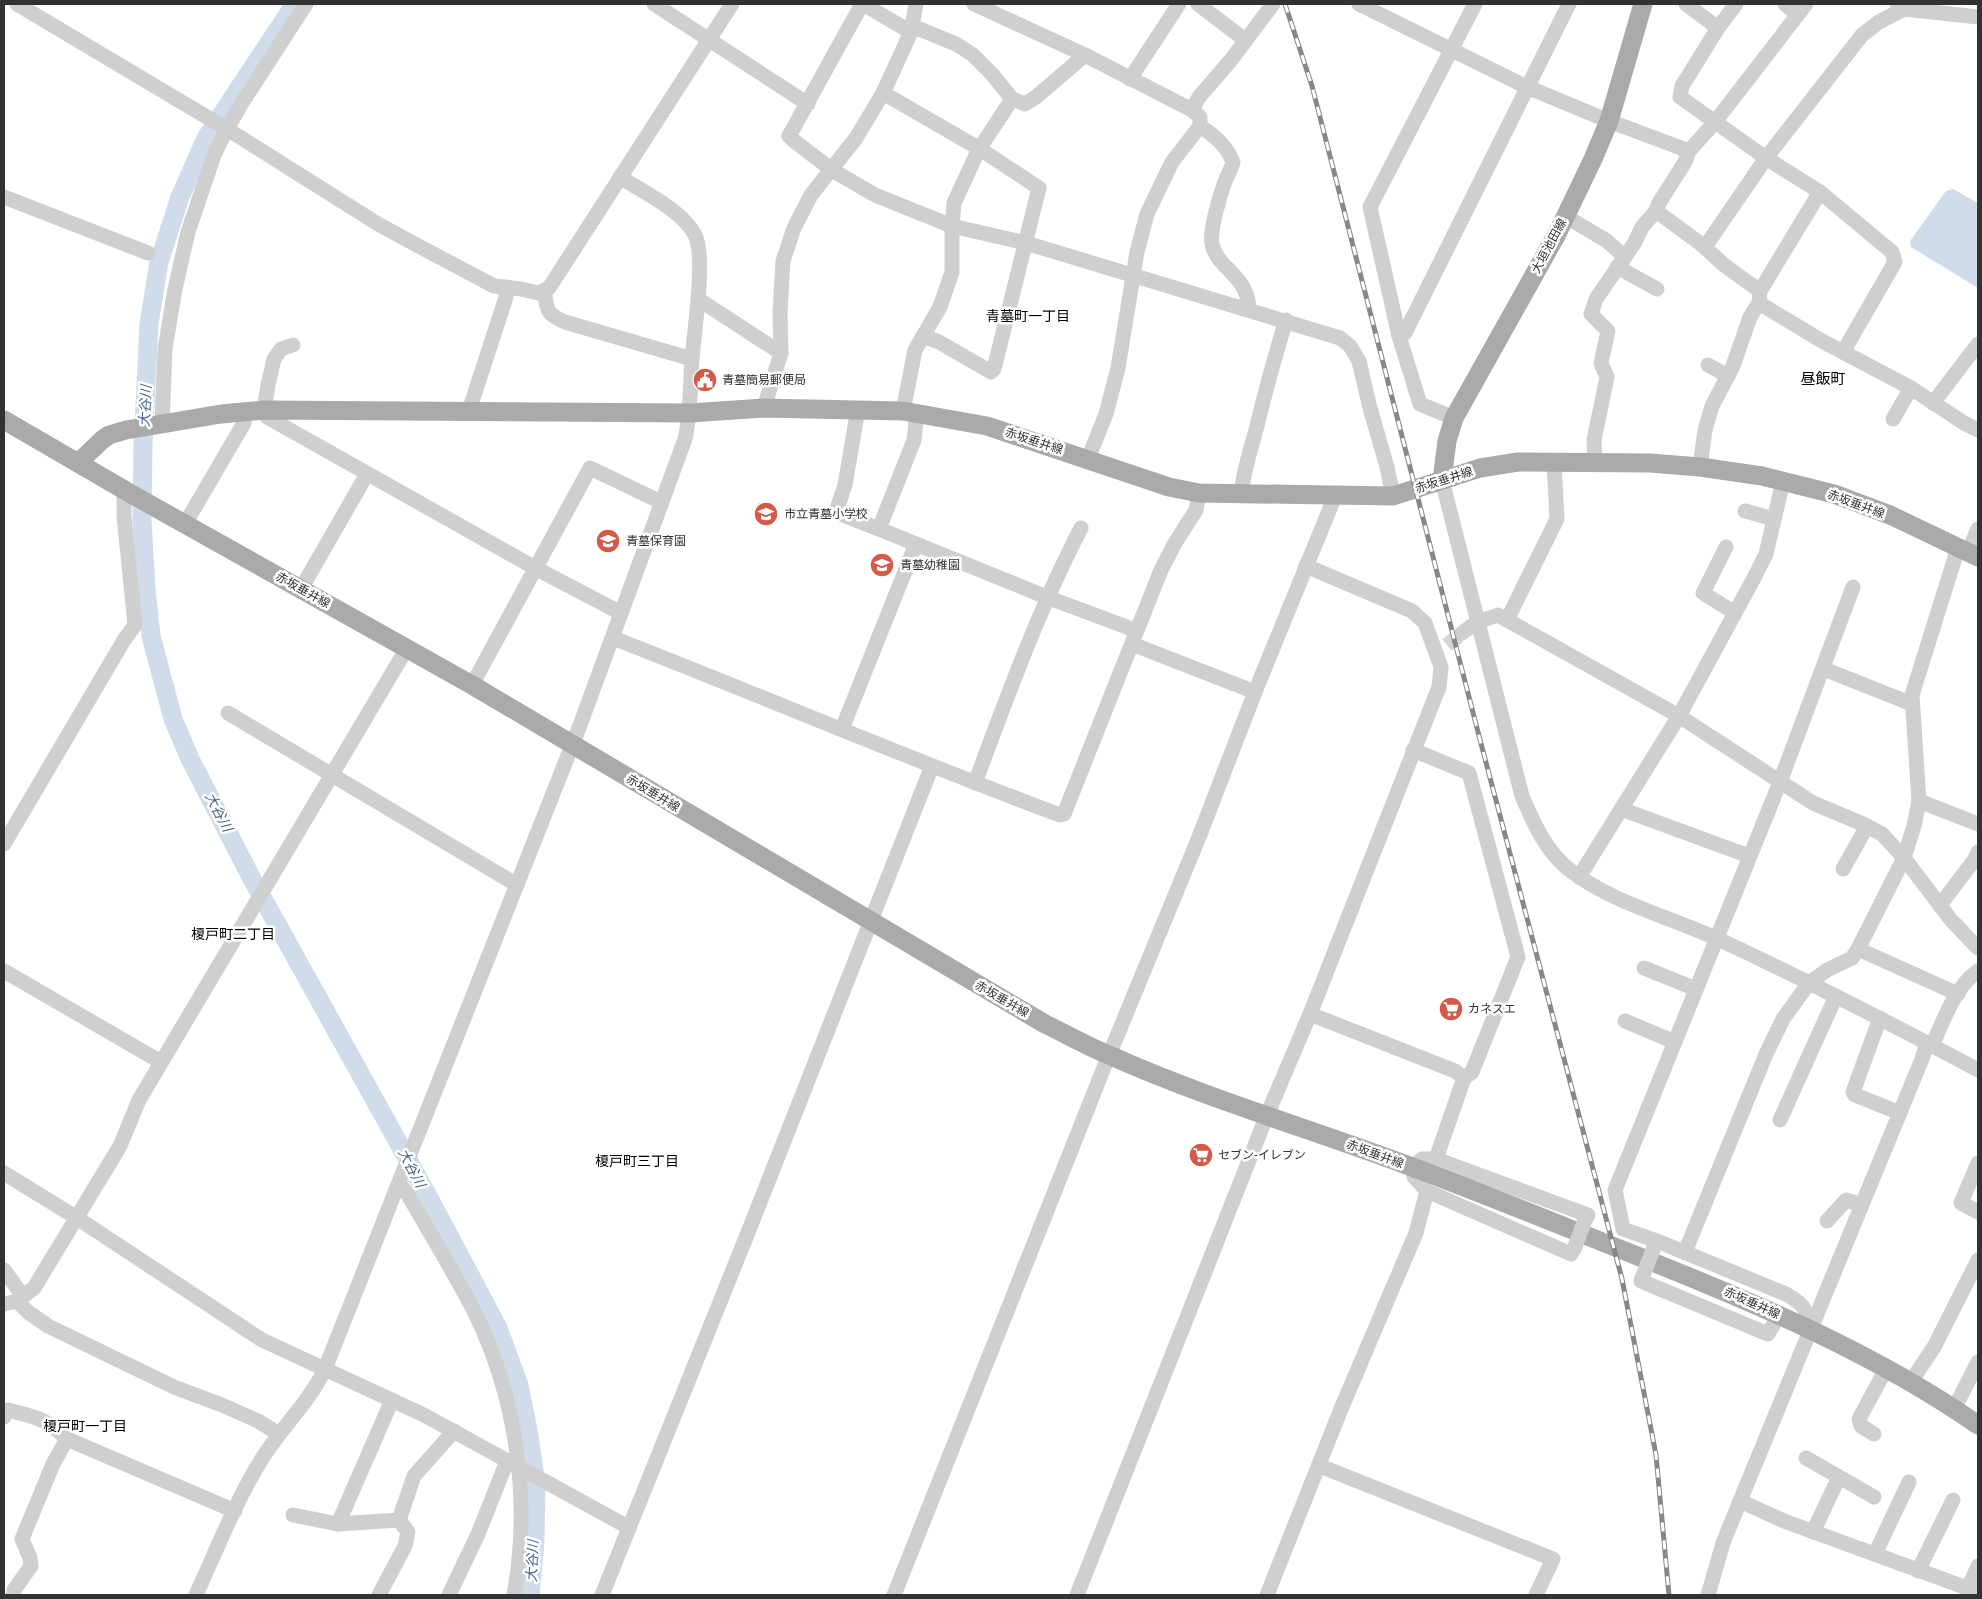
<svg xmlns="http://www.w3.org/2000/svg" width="1982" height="1599" font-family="'Open Sans','Noto Sans JP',sans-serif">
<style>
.water{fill:#d1dceb}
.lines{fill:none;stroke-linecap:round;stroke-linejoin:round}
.river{stroke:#d1dceb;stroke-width:19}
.minor-tunnel{stroke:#d6d6d6;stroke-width:15;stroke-dasharray:15 8;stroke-linecap:butt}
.minor{stroke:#cfcfcf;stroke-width:15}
.major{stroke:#aaa;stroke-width:19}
.rail-casing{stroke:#878787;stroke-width:5}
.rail{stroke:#fff;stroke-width:3;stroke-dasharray:9;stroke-linecap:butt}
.minor-bridge{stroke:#cfcfcf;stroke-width:15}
.labels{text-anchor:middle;stroke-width:5;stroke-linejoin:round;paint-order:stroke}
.street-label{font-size:12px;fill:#323232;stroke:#fff}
.poi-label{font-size:12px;fill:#323232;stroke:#fff;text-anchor:start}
.neighbourhood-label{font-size:14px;fill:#000;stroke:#fff}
.water-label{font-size:14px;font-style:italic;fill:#47648e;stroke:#fff}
.quarter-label{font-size:15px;fill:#000;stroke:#fff}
</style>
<rect width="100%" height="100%" fill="#fff"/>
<path class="water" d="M 1953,189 L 1978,203 L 1978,288 L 1911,247 L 1910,241 L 1946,191 Z"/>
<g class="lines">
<path class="river" d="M 295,4 L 206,138 L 180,197 L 159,262 L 149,324 L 143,445 L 142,520 L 146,589 L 151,636 L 173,719 L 190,759 L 251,877 L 428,1196 L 498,1328 L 519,1385 L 528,1430 L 536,1484 L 535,1542 L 530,1595"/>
<path class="minor-tunnel" d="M 1447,645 L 1462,633"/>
<g class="minor">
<path d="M 17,4 L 227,129 L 378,224 L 426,250 L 494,286 L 521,289 L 539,293 L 549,288 L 732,4"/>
<path d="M 654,4 L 808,104"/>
<path d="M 862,4 L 789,136 L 793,140 L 832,170 L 875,195 L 952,226 L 1026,243 L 1340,338 L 1350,346 L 1359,361 L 1370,408 L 1387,467 L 1393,496"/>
<path d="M 863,4 L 911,32"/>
<path d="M 974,4 L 1085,55 L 1192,110 L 1200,117 L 1200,126 C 1215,136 1226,145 1233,162 C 1231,170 1227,176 1224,184 C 1220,196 1209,232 1212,244 C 1217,269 1248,275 1249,309"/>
<path d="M 1198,4 L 1245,40"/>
<path d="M 1359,4 L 1527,87 L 1609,121 L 1689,151"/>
<path d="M 1686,4 L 1718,28"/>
<path d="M 1736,4 L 1718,28 L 1682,86 L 1680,97 L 1766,158 L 1862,35 L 1879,22 L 1904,9"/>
<path d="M 1785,4 L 1797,14"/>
<path d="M 1897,4 L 1904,9 L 1978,17"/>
<path d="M 912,26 L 956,44 L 973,55 L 992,74 L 1012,99 L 1025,104 L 1036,97 L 1085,55"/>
<path d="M 1130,79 L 1179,4"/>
<path d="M 883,93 L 980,149 L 1039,188 L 994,369 L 991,372 L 939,342 L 923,336"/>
<path d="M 1192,110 L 1199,97 L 1231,60 L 1273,4"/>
<path d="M 4,197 L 148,253"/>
<path d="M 1656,211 L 1701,244 L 1724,265 L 1760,291 L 1759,303 L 1750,317 L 1733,366 L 1712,406 L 1705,430 L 1700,467"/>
<path d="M 1565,216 L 1607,241 L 1625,257"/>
<path d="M 1705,247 L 1766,158 L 1820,192 L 1892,252 L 1895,262 L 1843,352"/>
<path d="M 1617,267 L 1657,289"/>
<path d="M 544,291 C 548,311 545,313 565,322 L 692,359"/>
<path d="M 1760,291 L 1820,192"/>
<path d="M 698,299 L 781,353"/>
<path d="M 1759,303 L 1822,341 L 1911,388 L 1964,423 L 1978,430"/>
<path d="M 1399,336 L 1405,333 L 1569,4"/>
<path d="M 293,345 L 281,349 L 274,359 L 268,385 L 264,410 L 267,417 L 537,569 L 621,613"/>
<path d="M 1708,365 L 1728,376"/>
<path d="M 1933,403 L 1978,344"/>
<path d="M 764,408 L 781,353 L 780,313 L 783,261 L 794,228 L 811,195 L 856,138 L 883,93 L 911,32 L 916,4"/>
<path d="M 858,409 L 845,485 L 838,506 L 838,513 L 879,529"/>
<path d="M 469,411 L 506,297 L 507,287"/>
<path d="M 903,411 L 915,350 L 940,307 L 952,272 L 952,226 L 954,203 L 978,151 L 1012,99"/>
<path d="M 917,412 L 914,440 L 879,529 L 1049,598 L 1127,627 L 1136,632"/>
<path d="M 1454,418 L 1420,404 L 1399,336 L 1370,207 L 1475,4"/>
<path d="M 1893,419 L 1911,388"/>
<path d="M 162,423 L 165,349 L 175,289 L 188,232 L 214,155 L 227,129 L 240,106 L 306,4"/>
<path d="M 1088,459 L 1106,414 L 1118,368 L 1137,252 L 1147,214 L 1172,162 L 1200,126"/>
<path d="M 1595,462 L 1594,440 L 1607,377 L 1601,363 L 1608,331 L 1591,314 L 1596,299 L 1635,242 L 1642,227 L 1656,211 L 1659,203 L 1685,162 L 1689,151 L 1715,122 L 1806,4"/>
<path d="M 1442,480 L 1522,796 C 1534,824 1546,852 1571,871 C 1613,903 1670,917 1718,939 C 1806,980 1892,1024 1978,1070"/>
<path d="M 1241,494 C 1244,467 1253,443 1259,418 C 1267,385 1276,353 1286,320"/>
<path d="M 1745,511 L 1774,519"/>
<path d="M 185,524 L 244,423 L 246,411"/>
<path d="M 1726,547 L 1703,593 L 1735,613"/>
<path d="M 1968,553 L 1978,529"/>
<path d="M 301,589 L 367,474"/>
<path d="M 1507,620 L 1557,519 L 1554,462"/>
<path d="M 1462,633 L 1477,622 L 1498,615 L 1679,716 L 1813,803 L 1863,824 L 1882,834 L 1904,858 L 1951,920 L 1978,948"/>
<path d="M 613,638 C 762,696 909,759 1060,815 L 1064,814 L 1161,570 L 1175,543 L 1196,510 L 1199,493"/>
<path d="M 1132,644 L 1255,692"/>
<path d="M 1824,669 L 1912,704"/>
<path d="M 472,685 L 590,468 L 661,502"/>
<path d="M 228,713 L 517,885"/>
<path d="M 842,729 L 916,544"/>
<path d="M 1413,750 L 1469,773 L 1518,957 L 1472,1072 L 1464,1078 L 1436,1159"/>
<path d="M 975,783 C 1007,697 1039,609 1081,528"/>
<path d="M 1919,801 L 1978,824"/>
<path d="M 1621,809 L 1749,856"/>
<path d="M 4,844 L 124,640 L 135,625 L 124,516 L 124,490"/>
<path d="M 1843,869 L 1867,826"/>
<path d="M 1579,877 L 1679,716 L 1754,578 L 1766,554 L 1783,481"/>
<path d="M 1940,905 L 1975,859 L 1978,852"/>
<path d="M 1644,968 L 1696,989"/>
<path d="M 4,971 L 161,1062"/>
<path d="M 1958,994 L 1858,949 L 1904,858 L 1914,826 L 1919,801 L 1912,695 L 1958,548"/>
<path d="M 1310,1014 L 1455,1071 L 1464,1078"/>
<path d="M 1880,1018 L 1853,1092 L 1855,1095 L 1900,1113"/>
<path d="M 1625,1021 L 1675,1042"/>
<path d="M 1932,1046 C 1943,1021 1955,987 1978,971"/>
<path d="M 1780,1120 L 1836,996"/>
<path d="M 1978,1163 L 1961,1203 L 1978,1212"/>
<path d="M 4,1173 L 77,1218 L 262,1340 L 424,1415 L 628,1527"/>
<path d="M 399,1184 L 407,1193 C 430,1233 454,1272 475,1313 C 517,1399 531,1501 514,1595"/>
<path d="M 1827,1221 L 1846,1200 L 1862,1205"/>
<path d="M 1574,1249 L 1571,1254 L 1427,1191 L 1414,1177 L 1412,1167 L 1422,1159 L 1436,1159 L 1588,1215 L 1585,1220"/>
<path d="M 1685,1252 L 1766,1054 L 1783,1019 L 1809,983 L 1827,970 L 1852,958 L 1858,949"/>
<path d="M 4,1270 L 23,1296"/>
<path d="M 1642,1278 L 1641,1281 L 1768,1334 L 1779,1315"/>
<path d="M 17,1301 L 28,1312 L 48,1326 L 174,1387 L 222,1405 L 258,1421 L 279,1434"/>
<path d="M 4,1304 L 17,1301 L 34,1288 L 120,1146 L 139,1100 L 407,648"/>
<path d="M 1811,1329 C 1807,1310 1804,1304 1786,1294 L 1657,1241 L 1623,1229 L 1615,1190 L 1780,782 L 1853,587"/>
<path d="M 1910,1383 L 1934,1347 L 1978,1260"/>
<path d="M 1954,1409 L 1978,1362"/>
<path d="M 4,1417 L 8,1410 C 35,1417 46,1418 67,1439 L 235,1511"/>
<path d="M 1874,1434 L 1861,1426 L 1859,1419 L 1886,1369"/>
<path d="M 1806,1458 L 1874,1497"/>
<path d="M 1320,1466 L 1553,1559 L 1536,1595"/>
<path d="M 1740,1501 L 1784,1521 L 1978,1592"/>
<path d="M 293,1515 L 338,1524 L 392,1400"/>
<path d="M 338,1524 L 399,1520 L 414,1476 L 454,1431"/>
<path d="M 1813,1532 L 1839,1477"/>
<path d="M 1875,1554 L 1909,1482"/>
<path d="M 1918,1571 L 1953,1500"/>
<path d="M 1968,1588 L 1978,1566"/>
<path d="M 13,1595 L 14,1590 L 31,1566 L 30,1558 L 22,1539 L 53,1464 L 67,1439"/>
<path d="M 196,1595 C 217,1549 236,1500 263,1457 C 283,1426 309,1402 325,1369 L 579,728 L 685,439 C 691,413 690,386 692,359 C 694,332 706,257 695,235 C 682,210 643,192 620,177"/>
<path d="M 379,1595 L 405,1546 L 408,1532 L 399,1520"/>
<path d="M 449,1595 L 478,1534 L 507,1461"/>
<path d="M 602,1595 L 747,1235 L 932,766"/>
<path d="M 894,1595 L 1103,1070 L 1199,837 L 1255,692 L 1333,501 L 1334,494"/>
<path d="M 1077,1595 L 1267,1115 L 1310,1014 L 1439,687 L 1441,667 L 1425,623 L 1412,611 L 1306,566"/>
<path d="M 1267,1595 L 1341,1409 L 1416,1233 L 1427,1191"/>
<path d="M 1708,1595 L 1723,1543 L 1740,1501 L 1922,1059 L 1927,1043"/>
</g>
<g class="major">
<path d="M 4,420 L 133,495 L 472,685 L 1045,1024 C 1066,1034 1087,1046 1109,1055 C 1207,1099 1311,1129 1412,1167 C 1490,1196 1567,1228 1645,1259 C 1760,1305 1876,1354 1978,1425"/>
<path d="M 78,463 L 102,440 L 109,435 L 126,430 L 221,414 L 264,410 L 690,413 L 764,408 L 903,411 L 987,426 L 1169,487 L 1199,493 L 1393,496 L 1480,468 L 1518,462 L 1650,463 L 1700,467 L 1762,476 L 1834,494 L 1890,515 L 1978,557"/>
<path d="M 1442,480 L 1447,441 L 1454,418 L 1557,234 L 1593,159 L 1609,121 L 1643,4"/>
</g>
<g class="rail-casing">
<path id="rail" d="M 1285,4 L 1312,86 L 1478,732 L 1622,1279 L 1656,1455 L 1669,1595"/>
</g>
<use href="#rail" class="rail"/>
<g class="minor-bridge">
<path d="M 1574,1249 L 1585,1220"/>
<path d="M 1642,1278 L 1655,1245"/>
</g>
</g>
<defs>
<g id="civic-disc" transform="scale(1.25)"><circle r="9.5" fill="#d55948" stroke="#fff"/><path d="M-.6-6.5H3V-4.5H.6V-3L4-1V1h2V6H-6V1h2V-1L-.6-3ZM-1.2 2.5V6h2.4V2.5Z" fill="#fff"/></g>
<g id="school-disc" transform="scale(1.25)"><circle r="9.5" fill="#d55948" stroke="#fff"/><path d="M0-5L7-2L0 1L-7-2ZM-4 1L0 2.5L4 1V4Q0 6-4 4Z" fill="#fff"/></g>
<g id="supermarket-disc" transform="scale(1.25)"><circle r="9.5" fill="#d55948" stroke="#fff"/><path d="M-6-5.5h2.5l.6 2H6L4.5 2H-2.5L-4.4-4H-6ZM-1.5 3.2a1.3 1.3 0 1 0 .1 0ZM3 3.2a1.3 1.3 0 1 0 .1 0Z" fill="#fff"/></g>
</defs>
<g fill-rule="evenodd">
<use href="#civic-disc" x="705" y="380"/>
<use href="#school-disc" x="766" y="514"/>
<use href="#school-disc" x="608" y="541"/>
<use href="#school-disc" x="882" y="565"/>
<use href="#supermarket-disc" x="1451" y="1009"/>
<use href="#supermarket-disc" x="1201" y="1155"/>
</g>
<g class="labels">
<g class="street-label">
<text transform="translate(1549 246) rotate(-62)" y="4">大垣池田線</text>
<text transform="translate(1034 441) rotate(18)" y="4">赤坂垂井線</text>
<text transform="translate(1444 480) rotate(-18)" y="4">赤坂垂井線</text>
<text transform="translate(1856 504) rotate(20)" y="4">赤坂垂井線</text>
<text transform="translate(303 590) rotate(29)" y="4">赤坂垂井線</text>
<text transform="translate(653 793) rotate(31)" y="4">赤坂垂井線</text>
<text transform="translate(1002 999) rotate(30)" y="4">赤坂垂井線</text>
<text transform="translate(1375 1154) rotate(20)" y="4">赤坂垂井線</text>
<text transform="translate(1752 1303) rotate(24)" y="4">赤坂垂井線</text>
</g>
<g class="poi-label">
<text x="722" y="384">青墓簡易郵便局</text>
<text x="784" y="518">市立青墓小学校</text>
<text x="626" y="545">青墓保育園</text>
<text x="900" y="569">青墓幼稚園</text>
<text x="1468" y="1013">カネスエ</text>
<text x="1218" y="1159">セブン-イレブン</text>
</g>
<g class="neighbourhood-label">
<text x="1028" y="321">青墓町一丁目</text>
<text x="233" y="939">榎戸町二丁目</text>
<text x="637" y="1166">榎戸町三丁目</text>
<text x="85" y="1431">榎戸町一丁目</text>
</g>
<g class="water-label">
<text transform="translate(145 406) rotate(-87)" y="5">大谷川</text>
<text transform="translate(219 812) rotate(62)" y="5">大谷川</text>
<text transform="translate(412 1168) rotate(62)" y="5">大谷川</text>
<text transform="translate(532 1561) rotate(-87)" y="5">大谷川</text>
</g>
<g class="quarter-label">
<text x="1823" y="384">昼飯町</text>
</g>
</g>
<rect width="1982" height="1599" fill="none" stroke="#323232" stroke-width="10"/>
</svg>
